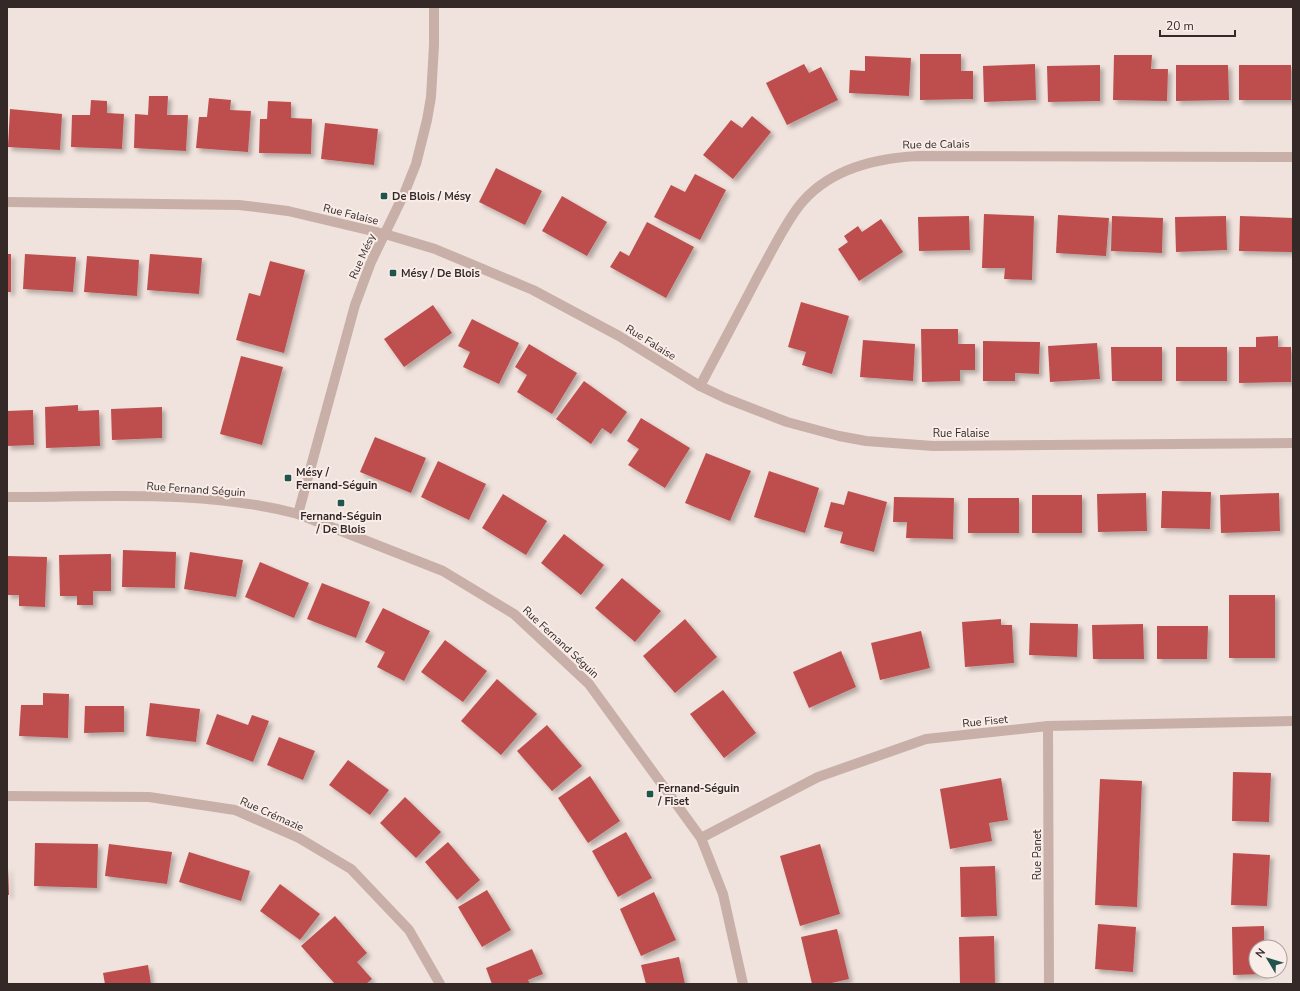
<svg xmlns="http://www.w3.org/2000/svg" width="1300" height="991" font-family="'Nunito Sans',sans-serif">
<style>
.building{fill:#be4e4d;filter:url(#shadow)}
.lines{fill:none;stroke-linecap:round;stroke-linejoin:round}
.minor{stroke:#c8b0a9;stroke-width:10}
.poi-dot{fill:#21544c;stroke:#f8ede8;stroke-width:1.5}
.labels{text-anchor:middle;stroke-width:4;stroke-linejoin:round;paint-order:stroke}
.street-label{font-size:11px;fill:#352928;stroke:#f8ede8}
.poi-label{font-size:11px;font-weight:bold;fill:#352928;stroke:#f8ede8;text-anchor:start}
</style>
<defs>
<filter id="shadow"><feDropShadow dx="3.5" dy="3.5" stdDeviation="2" flood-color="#0004"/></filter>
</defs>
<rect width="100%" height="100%" fill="#f0e2dc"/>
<g class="building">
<path d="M 920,54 L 961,54 L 961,71 L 973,71 L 973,99 L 920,100 Z"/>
<path d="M 1114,55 L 1152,55 L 1151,69 L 1168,69 L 1167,101 L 1113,100 Z"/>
<path d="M 865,56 L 911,58 L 909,96 L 849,93 L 850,70 L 865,71 Z"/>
<path d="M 804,64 L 809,73 L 821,67 L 838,100 L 787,125 L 766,83 Z"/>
<path d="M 1035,64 L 1036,100 L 984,102 L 983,66 Z"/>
<path d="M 1100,65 L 1100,101 L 1048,102 L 1047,66 Z"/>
<path d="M 1176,65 L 1228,65 L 1229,100 L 1176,101 Z"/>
<rect x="1239" y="65" width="52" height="35"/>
<path d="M 149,96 L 168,96 L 167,115 L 188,115 L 186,151 L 134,148 L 135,114 L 148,115 Z"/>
<path d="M 209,98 L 231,100 L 230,110 L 251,111 L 248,152 L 196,148 L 199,117 L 207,117 Z"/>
<path d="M 91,100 L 107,101 L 107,113 L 124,114 L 122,149 L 71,147 L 72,115 L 90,115 Z"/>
<path d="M 268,101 L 291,102 L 291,118 L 312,119 L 311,154 L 259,153 L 260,119 L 267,119 Z"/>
<path d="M 10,109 L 62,114 L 60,150 L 8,147 Z"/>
<path d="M 752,116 L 771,132 L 733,179 L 703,155 L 731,120 L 742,128 Z"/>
<path d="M 325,123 L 378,129 L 374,165 L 321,159 Z"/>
<path d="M 496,168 L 542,191 L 525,225 L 479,202 Z"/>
<path d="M 695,174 L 726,190 L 700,240 L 654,217 L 671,185 L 685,192 Z"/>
<path d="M 562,196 L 607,222 L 587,256 L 542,231 Z"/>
<path d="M 984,214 L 1034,216 L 1032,280 L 1004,279 L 1005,268 L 982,268 Z"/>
<path d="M 1058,215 L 1109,218 L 1106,256 L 1056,253 Z"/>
<path d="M 969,216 L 970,250 L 919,251 L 918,217 Z"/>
<path d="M 1112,216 L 1163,218 L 1162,253 L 1111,251 Z"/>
<path d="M 1226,216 L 1227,250 L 1176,252 L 1175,217 Z"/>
<path d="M 1240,216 L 1293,218 L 1292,252 L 1239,251 Z"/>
<path d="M 881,219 L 903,252 L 859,281 L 838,249 L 848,242 L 844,236 L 858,226 L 862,232 Z"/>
<path d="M 647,222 L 694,247 L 666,298 L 610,267 L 620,251 L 629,256 Z"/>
<rect x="7" y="254" width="4" height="38"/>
<path d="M 25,254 L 76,257 L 73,292 L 23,289 Z"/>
<path d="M 150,254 L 202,258 L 199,294 L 147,290 Z"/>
<path d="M 87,256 L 139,260 L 137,296 L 84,292 Z"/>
<path d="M 270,261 L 305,270 L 284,353 L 236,340 L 249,293 L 260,296 Z"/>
<path d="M 801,302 L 849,316 L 832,374 L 802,365 L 806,352 L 788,347 Z"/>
<path d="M 433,305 L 452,333 L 404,367 L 384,339 Z"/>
<path d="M 472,319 L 519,343 L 499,384 L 463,367 L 470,352 L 458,346 Z"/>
<path d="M 921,329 L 958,329 L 958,344 L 975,344 L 975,370 L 960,370 L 960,381 L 922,382 Z"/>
<path d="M 1278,336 L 1278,347 L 1291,347 L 1291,382 L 1239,383 L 1239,347 L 1256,347 L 1256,337 Z"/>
<path d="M 863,340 L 915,344 L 913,381 L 860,377 Z"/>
<path d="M 983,341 L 1040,342 L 1039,374 L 1015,373 L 1015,381 L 983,381 Z"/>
<path d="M 1097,343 L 1100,379 L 1050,382 L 1048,346 Z"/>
<path d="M 529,344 L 577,373 L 552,414 L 517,392 L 527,375 L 515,367 Z"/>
<path d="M 1111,347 L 1162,347 L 1162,381 L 1112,381 Z"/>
<rect x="1176" y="347" width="51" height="34"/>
<path d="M 241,356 L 283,367 L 262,445 L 220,434 Z"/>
<path d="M 584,381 L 627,412 L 611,434 L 602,428 L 591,444 L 556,419 Z"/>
<path d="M 78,405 L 78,411 L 99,410 L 100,446 L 46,448 L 45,407 Z"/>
<path d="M 162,407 L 162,438 L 112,440 L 111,409 Z"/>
<path d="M 33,410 L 34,445 L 7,446 L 7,411 Z"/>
<path d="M 641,418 L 690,448 L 665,488 L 628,465 L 639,449 L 627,441 Z"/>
<path d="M 375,437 L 426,458 L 411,493 L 360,472 Z"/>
<path d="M 706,453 L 751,471 L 730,521 L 685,503 Z"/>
<path d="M 438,461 L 486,484 L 469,520 L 421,497 Z"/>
<path d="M 769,471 L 819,488 L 805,533 L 754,517 Z"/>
<path d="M 848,491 L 887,502 L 874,552 L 840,543 L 843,532 L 824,527 L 831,502 L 844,505 Z"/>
<path d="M 1162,491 L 1211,492 L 1210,529 L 1161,528 Z"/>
<path d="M 1146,493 L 1147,531 L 1098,532 L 1097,494 Z"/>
<path d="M 1279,493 L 1280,531 L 1221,533 L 1220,495 Z"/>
<path d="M 503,494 L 547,521 L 526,555 L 482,528 Z"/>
<rect x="1032" y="495" width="50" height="38"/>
<path d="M 894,497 L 954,498 L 953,539 L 906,538 L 907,522 L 893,522 Z"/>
<rect x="968" y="498" width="51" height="35"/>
<path d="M 564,534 L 604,565 L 581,595 L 541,563 Z"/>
<path d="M 123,550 L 176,552 L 175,588 L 122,587 Z"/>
<path d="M 190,552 L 243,560 L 236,597 L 184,589 Z"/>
<path d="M 111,554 L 111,591 L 93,591 L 93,605 L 77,605 L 77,596 L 60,596 L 59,555 Z"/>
<path d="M 7,556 L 47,557 L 45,607 L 19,606 L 19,595 L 7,595 Z"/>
<path d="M 260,562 L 309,583 L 294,618 L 245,597 Z"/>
<path d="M 622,578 L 661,611 L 635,642 L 595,608 Z"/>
<path d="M 322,583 L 370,602 L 356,638 L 307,619 Z"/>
<rect x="1229" y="595" width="46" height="63"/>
<path d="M 383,608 L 430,631 L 404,681 L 377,667 L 385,652 L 365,642 Z"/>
<path d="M 685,619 L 717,657 L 675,693 L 643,656 Z"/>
<path d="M 1001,619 L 1001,625 L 1012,625 L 1014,663 L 965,667 L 962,622 Z"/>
<path d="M 1030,623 L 1078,624 L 1077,657 L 1029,655 Z"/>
<path d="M 1143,624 L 1144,659 L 1093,659 L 1092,625 Z"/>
<path d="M 1157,626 L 1208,626 L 1207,659 L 1157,659 Z"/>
<path d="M 921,631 L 930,668 L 880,680 L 871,643 Z"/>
<path d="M 445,640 L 487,671 L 463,702 L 421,672 Z"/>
<path d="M 841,651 L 856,687 L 809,708 L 793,672 Z"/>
<path d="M 497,679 L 537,714 L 501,755 L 461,721 Z"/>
<path d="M 723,690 L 756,733 L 724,758 L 690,714 Z"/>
<path d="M 43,693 L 69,694 L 68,738 L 19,736 L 21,705 L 43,705 Z"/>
<path d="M 150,703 L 200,709 L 196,742 L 146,736 Z"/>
<path d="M 85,706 L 124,706 L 124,732 L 84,733 Z"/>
<path d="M 217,714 L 248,725 L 252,715 L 269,721 L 253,762 L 206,744 Z"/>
<path d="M 547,725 L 582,766 L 552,791 L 517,751 Z"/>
<path d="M 279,737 L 315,751 L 303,780 L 267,765 Z"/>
<path d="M 348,760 L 389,790 L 370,815 L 329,785 Z"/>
<path d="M 1233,772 L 1271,773 L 1269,822 L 1232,821 Z"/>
<path d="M 590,776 L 620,821 L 588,843 L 558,798 Z"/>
<path d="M 1001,778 L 1008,820 L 989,823 L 992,841 L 950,849 L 940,789 Z"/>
<path d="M 1100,779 L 1142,781 L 1137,907 L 1095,905 Z"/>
<path d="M 405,797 L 441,832 L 416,858 L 380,823 Z"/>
<path d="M 626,832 L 652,878 L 618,897 L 592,851 Z"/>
<path d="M 448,842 L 480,880 L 457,900 L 425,862 Z"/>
<path d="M 35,843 L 98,844 L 97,888 L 34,886 Z"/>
<path d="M 109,844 L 172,852 L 167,884 L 105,876 Z"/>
<path d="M 820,844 L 840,914 L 800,926 L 780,856 Z"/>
<path d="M 189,852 L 250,871 L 241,901 L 179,882 Z"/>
<path d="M 1233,853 L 1270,855 L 1267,906 L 1231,905 Z"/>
<path d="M 995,866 L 997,916 L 961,917 L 960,867 Z"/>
<path d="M 7,868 L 8,868 L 9,895 L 7,895 Z"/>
<path d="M 280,884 L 320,914 L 300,940 L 260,911 Z"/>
<path d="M 487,890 L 511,930 L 482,947 L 458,907 Z"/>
<path d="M 654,892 L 676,940 L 641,956 L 620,909 Z"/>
<path d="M 335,916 L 367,953 L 357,962 L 372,979 L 366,984 L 335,984 L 301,946 Z"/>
<path d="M 1098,924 L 1136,927 L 1133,972 L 1095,969 Z"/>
<path d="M 1264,926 L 1264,947 L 1256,947 L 1256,971 L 1265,971 L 1265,974 L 1233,975 L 1232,927 Z"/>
<path d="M 837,929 L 849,979 L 827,984 L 812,984 L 801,937 Z"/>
<path d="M 994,936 L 995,984 L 960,984 L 959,937 Z"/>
<path d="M 532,949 L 543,974 L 528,980 L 530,984 L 492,984 L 486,968 Z"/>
<path d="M 679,957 L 685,984 L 646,984 L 641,965 Z"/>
<path d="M 148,965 L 151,984 L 105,984 L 103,973 Z"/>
</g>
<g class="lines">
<g class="minor">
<path d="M 7,202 L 239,205 L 288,211 L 385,234 L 435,249 L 533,290 L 619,336 L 700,386 L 725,398 L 787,422 L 839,436 L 866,441 L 933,446 L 1293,443"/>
<path d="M 700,386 C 719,350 739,313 758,276 C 771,253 783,227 799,206 C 828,169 875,158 919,156 L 1293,157"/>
<path d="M 7,497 C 103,497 204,489 298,514 L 443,571 L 514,614 L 589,684 L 701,838 L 723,894 L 743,984"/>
<path d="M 298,514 L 355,305 L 371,262 L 404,194 L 416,164 L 427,120 L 431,97 L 434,45 L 434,7"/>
<path d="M 1048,726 L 1049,984"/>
<path d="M 7,796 L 149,797 L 235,810 L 299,838 L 351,869 L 409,930 L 440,984"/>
<path d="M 701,838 L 818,777 L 926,739 L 1048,726 L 1293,721"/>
</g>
</g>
<g class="poi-dot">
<rect x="380" y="192" width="8" height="8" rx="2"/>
<rect x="389" y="269" width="8" height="8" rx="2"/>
<rect x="284" y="474" width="8" height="8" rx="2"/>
<rect x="337" y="499" width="8" height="8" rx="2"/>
<rect x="646" y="790" width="8" height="8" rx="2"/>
</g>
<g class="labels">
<g class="street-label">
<text transform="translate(936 144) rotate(-1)" y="4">Rue de Calais</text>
<text transform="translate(351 214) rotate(14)" y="4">Rue Falaise</text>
<text transform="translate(362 256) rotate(-66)" y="4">Rue Mésy</text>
<text transform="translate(651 342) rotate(32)" y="4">Rue Falaise</text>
<text x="961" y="437">Rue Falaise</text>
<text transform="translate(196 489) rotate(4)" y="4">Rue Fernand Séguin</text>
<text transform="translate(561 642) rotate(43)" y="4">Rue Fernand Séguin</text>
<text transform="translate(985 721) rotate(-6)" y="4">Rue Fiset</text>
<text transform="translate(272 814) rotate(24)" y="4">Rue Crémazie</text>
<text transform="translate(1037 855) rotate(-90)" y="4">Rue Panet</text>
</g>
<g class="poi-label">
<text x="392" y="200">De Blois / Mésy</text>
<text x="401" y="277">Mésy / De Blois</text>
<text x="296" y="476">Mésy /<tspan x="296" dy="13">Fernand-Séguin</tspan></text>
<text x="341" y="520" text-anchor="middle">Fernand-Séguin<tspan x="341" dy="13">/ De Blois</tspan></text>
<text x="658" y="792">Fernand-Séguin<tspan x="658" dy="13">/ Fiset</tspan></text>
</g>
</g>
<rect width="1300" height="991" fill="none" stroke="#352928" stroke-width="16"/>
<g transform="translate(1268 959) rotate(308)"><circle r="19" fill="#f8ede8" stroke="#aa9f9b"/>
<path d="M0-3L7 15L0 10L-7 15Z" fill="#21544c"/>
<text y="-6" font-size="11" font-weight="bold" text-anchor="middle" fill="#352928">N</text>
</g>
<path d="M1160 30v6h75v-6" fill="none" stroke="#352928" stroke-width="2"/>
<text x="1166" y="30" font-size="12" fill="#352928" stroke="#f8ede8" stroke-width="3" paint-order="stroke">20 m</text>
</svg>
